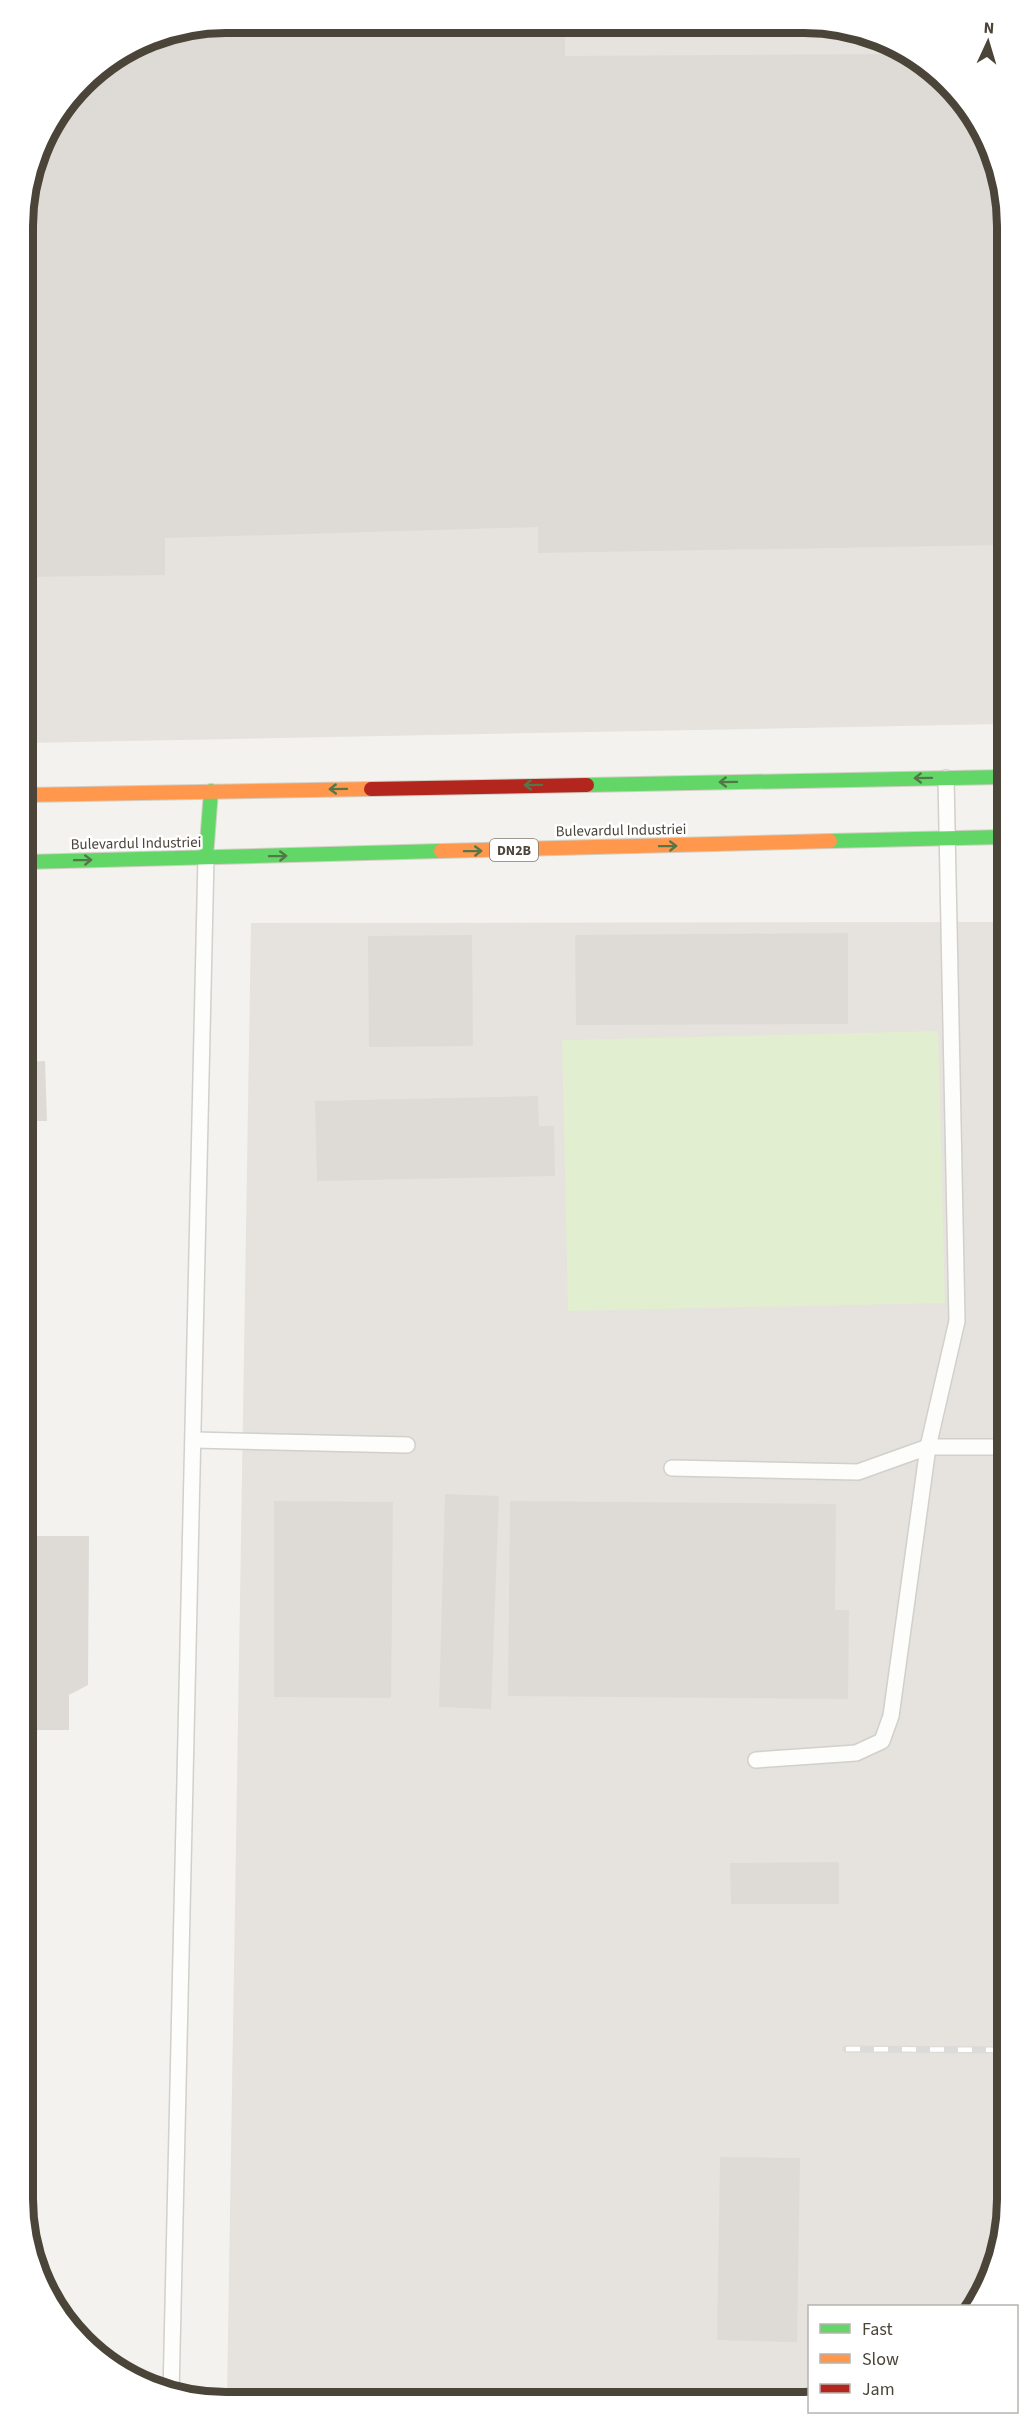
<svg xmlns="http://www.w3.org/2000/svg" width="1030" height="2425" viewBox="0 0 1030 2425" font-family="'Source Sans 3',sans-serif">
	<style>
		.industrial { fill: #e6e2de }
		.green { fill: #e1eecf }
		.building { fill: #dedbd6 }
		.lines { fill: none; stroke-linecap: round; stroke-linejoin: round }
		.lane-casing { stroke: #d2d0cb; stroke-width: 18 }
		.fast-casing { stroke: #d3cfc5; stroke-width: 16 }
		.slow-casing { stroke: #d3cfc5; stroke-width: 16 }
		.jam-casing { stroke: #d3cfc5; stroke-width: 16 }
		.lane { stroke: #fdfdfc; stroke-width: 15 }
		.fast { stroke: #63d668; stroke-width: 14 }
		.slow { stroke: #ff974d; stroke-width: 14 }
		.jam { stroke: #b3261e; stroke-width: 14 }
		.rail-casing { stroke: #dbdbda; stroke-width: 7 }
		.rail { stroke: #fff; stroke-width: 4.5; stroke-dasharray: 14; stroke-linecap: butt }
		.oneway { stroke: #537749 }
		.labels { text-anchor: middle; stroke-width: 5; stroke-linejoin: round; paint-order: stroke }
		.shield { fill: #fff; stroke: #817c74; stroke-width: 1.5 }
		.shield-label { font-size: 14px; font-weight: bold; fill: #4b4439 }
		.street-label { font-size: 15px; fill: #4b4439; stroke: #fff }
		.rim { fill: none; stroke: #4b4439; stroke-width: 8 }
	</style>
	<rect width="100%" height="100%" fill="#f4f2ee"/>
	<!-- industrial -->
	<g class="industrial">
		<path d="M226,23l618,3 94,47 42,51 21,50 1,550 -977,19 -2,-531 21,-76 48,-63 56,-35z"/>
		<path d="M1003,922l4,1290 -15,65 -18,29h-164l-1,90 -582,2 24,-1475z"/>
	</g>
	<!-- green -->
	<path class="green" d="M938,1031l7,272 -377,8 -6,-271z"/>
	<!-- building -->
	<g class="building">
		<path d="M226,22l339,3v31l335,-2 38,19 42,51 21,50 1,371 -464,8v-26l-373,11v37l-141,2 -1,-365 21,-76 48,-63 56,-35z"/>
		<path d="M848,933v91l-272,1 -1,-90z"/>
		<path d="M472,935l1,111 -104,1 -1,-111z"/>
		<path d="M45,1061l2,60h-21v-59z"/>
		<path d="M538,1096l1,30h15l1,50 -238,5 -2,-80z"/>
		<path d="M445,1494l54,2 -8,213 -52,-2z"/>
		<path d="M274,1501l119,1 -2,196 -117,-1z"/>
		<path d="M510,1501l326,3 -1,106h14l-1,89 -340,-3z"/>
		<path d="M27,1536h62l-1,149 -19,10v35h-41z"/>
		<path d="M839,1862v42h-108l-1,-41z"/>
		<path d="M720,2157l80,1 -3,184 -80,-2z"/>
	</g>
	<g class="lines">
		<!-- lane casing -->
		<g class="lane-casing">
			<g id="lane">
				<path d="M194,1440l213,5"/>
				<path d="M672,1468l186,4 70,-25h77"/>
				<path d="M756,1760l100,-7 26,-12 9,-25 37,-269 29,-126 -11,-543"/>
				<path d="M171,2394l35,-1537"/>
			</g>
		</g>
		<!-- fast casing -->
		<g class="fast-casing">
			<g id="fast">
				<path d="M587,785l416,-8"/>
				<path d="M830,841l173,-4"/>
				<path d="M206,857l5,-66"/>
				<path d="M25,862l416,-11"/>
			</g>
		</g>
		<!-- slow casing -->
		<g class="slow-casing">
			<g id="slow">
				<path d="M25,795l346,-6"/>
				<path d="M441,851l389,-10"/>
			</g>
		</g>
		<!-- jam casing -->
		<g class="jam-casing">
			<path id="jam" d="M371,789l216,-4"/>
		</g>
		<!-- lane -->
		<use href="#lane" class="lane"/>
		<!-- fast -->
		<use href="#fast" class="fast"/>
		<!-- slow -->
		<use href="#slow" class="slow"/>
		<!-- jam -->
		<use href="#jam" class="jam"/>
		<!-- rail casing -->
		<g class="rail-casing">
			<path id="rail" d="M846,2049l161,1"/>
		</g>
		<!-- rail -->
		<use href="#rail" class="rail"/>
	</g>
	<!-- one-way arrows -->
	<defs><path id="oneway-shaft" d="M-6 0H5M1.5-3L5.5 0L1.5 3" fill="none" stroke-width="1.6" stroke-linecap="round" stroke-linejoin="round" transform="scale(1.5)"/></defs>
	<g class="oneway">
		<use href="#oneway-shaft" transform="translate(923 778) rotate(179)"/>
		<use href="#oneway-shaft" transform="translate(728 782) rotate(179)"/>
		<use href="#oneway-shaft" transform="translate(533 785) rotate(179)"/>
		<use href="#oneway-shaft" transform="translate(338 789) rotate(179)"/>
		<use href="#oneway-shaft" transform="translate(668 846) rotate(-1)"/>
		<use href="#oneway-shaft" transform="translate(473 851) rotate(-1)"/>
		<use href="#oneway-shaft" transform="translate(278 856) rotate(-1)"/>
		<use href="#oneway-shaft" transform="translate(83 860) rotate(-1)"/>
	</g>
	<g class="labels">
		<!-- shield labels -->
		<rect class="shield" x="490" y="839" width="48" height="22" rx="4.5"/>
		<g class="shield-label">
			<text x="514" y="855">DN2B</text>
		</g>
		<!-- street labels -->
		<g class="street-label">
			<text transform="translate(621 830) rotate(-1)" y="5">Bulevardul Industriei</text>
			<text transform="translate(136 843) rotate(-1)" y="5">Bulevardul Industriei</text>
		</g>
	</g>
	<!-- crop -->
	<path d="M0 0H1030V2425H0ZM226 33H804A193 193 0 0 1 997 226V2199A193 193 0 0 1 804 2392H226A193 193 0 0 1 33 2199V226A193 193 0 0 1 226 33Z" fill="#fff" fill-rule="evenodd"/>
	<path class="rim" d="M226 33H804A193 193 0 0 1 997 226V2199A193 193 0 0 1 804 2392H226A193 193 0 0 1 33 2199V226A193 193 0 0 1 226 33Z"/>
	<!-- legend -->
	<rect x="808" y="2305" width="210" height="108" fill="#ffffff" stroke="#b7b4b0" stroke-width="1.5"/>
	<rect x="820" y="2324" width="30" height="9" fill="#63d668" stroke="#b7b4b0" stroke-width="1.5"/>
	<text x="862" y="2335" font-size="18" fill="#4b4439">Fast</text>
	<rect x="820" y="2354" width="30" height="9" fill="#ff974d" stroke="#b7b4b0" stroke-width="1.5"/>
	<text x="862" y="2365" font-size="18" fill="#4b4439">Slow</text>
	<rect x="820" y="2384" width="30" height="9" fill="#b3261e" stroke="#b7b4b0" stroke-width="1.5"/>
	<text x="862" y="2395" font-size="18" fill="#4b4439">Jam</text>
	<!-- north arrow -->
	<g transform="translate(988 42) rotate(4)" stroke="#ffffff" stroke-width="4.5" paint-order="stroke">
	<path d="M0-4.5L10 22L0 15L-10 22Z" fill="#4b4439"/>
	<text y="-9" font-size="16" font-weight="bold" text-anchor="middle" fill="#4b4439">N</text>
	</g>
</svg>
